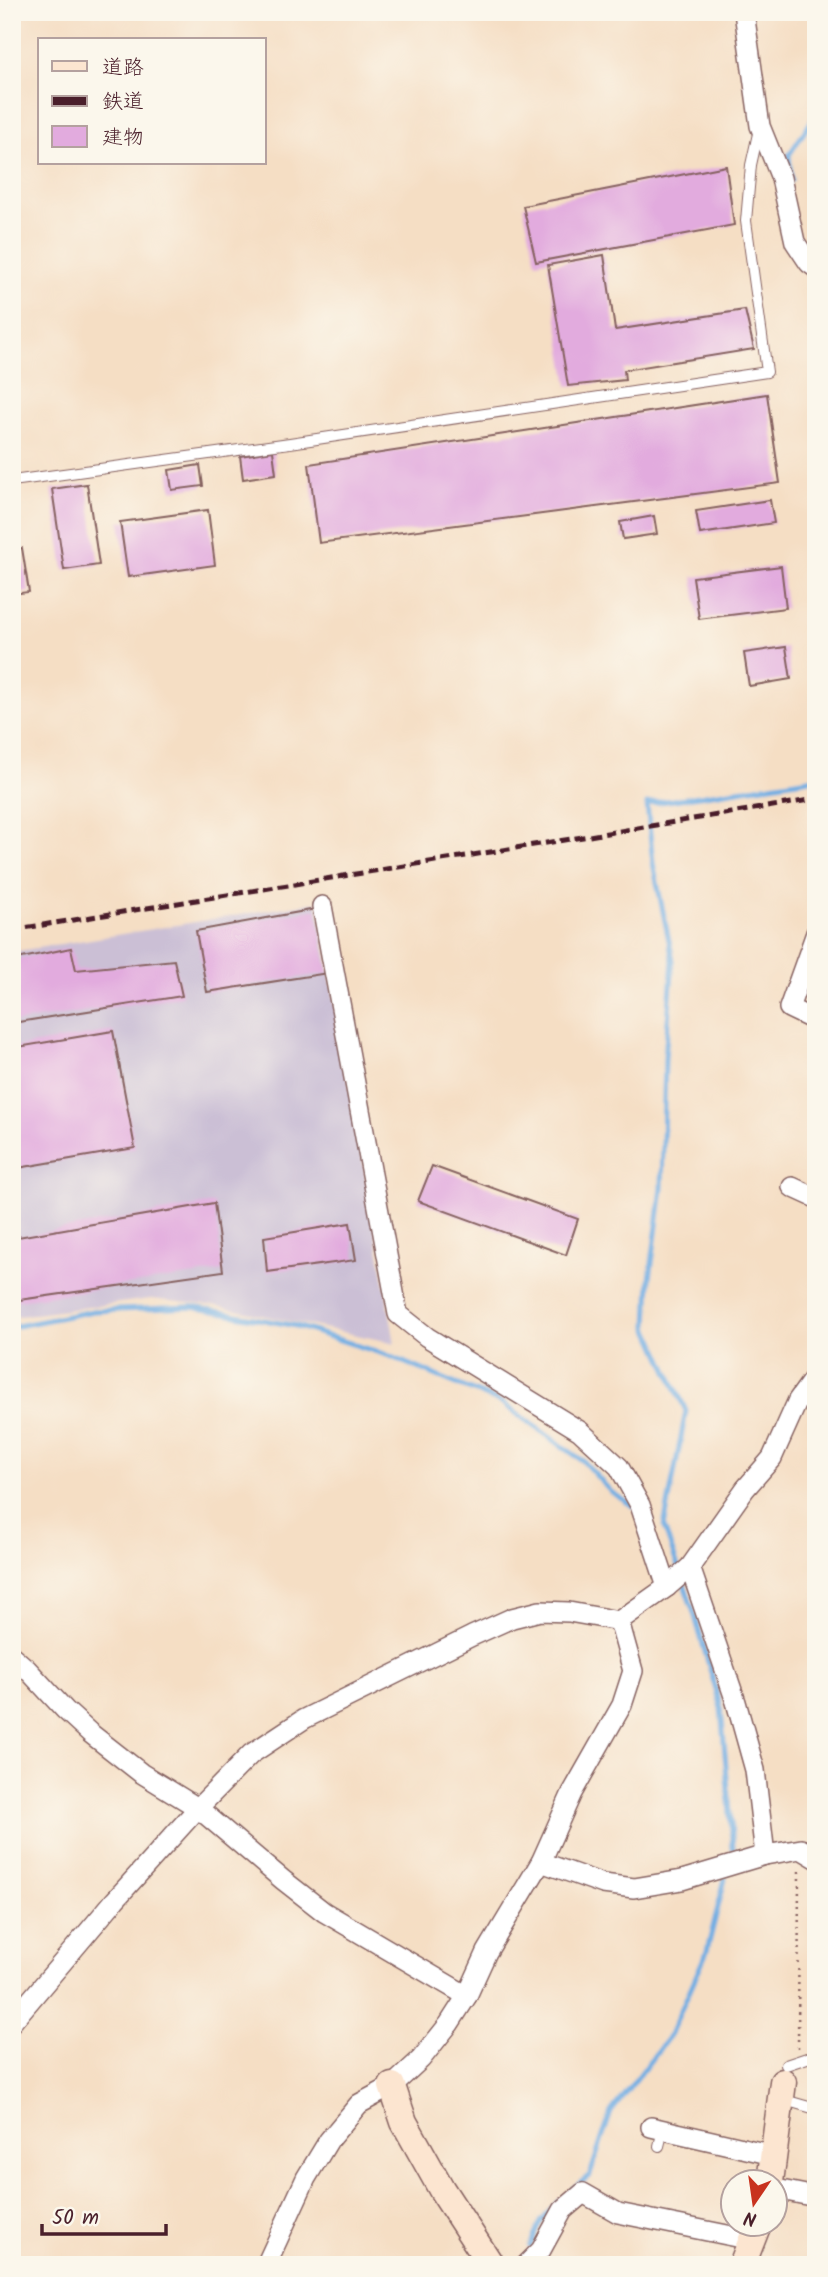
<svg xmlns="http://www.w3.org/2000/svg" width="828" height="2277" viewBox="0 0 828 2277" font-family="Kalam,'Klee One',sans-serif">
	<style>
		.industrial { fill: #cbbfd5 }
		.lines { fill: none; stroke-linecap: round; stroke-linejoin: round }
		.stream { stroke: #72aee3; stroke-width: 5 }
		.building { fill: #e2abde }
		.lane-casing { stroke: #866261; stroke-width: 12 }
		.street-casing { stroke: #866261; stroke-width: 22 }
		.secondary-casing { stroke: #866261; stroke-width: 29 }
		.path { stroke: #866261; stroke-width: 2.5; stroke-dasharray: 2 5; stroke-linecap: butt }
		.lane { stroke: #fff; stroke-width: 10 }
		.street { stroke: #fff; stroke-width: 19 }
		.secondary { stroke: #fce5d0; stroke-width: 26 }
		.rail { stroke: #4a1f2b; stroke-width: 5; stroke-dasharray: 10 5; stroke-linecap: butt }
	</style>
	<rect width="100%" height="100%" fill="#fbf7ec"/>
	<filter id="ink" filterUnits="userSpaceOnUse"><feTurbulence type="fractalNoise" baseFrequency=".0143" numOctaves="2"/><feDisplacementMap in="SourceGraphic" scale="14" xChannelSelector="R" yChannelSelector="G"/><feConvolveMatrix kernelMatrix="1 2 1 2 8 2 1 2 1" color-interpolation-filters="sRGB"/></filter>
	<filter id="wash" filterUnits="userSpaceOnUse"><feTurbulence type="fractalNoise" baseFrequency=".00686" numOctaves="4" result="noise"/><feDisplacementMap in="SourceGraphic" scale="28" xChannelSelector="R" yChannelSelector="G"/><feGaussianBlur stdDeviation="1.57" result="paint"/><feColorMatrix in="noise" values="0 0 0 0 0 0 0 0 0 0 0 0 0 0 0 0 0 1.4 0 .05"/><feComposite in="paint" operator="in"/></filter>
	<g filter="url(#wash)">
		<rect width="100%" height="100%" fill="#f5dec4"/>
		<!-- industrial -->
		<path class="industrial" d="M317,902l78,441 -178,-37 -66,-7 -139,18v-365z"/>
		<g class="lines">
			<!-- stream -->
			<g class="stream">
				<path d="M791,180l-2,-25 27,-41"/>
				<path d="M12,1327l81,-16 100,-4 103,19 91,29 115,48 81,58 28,31 22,14"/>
				<path d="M733,1848l-12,-140 -27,-95 -30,-86 22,-116 -38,-84 2,-49 12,-90 3,-130 8,-98 -20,-97 -6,-59 169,-26"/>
				<path d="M573,2189l17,-14 21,-63 59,-77 37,-84 18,-72"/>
				<path d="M530,2246l11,-24 17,-20"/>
			</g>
		</g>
		<g id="blocks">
			<!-- building -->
			<g class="building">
				<path d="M726,166l8,59 -198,37 -13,-56z"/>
				<path d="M604,255l11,75 130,-20 9,39 -130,21 1,10 -57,6 -20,-121z"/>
				<path d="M767,394l13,89 -461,60 -10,-79z"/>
				<path d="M273,451l3,23 -33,5 -3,-23z"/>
				<path d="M200,465l3,21 -31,4 -3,-20z"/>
				<path d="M87,484l12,81 -35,5 -12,-81z"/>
				<path d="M770,500l4,23 -74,11 -4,-23z"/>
				<path d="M208,510l7,55 -87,12 -8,-55z"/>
				<path d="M654,516l3,18 -34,5 -3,-17z"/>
				<path d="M22,548l7,44 -17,2v-45z"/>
				<path d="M781,566l5,42 -87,11 -6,-42z"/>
				<path d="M786,647l5,32 -42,7 -5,-33z"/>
				<path d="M316,909l12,64 -121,19 -11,-61z"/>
				<path d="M71,948l5,22 98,-10 8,36 -170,27v-63z"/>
				<path d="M113,1031l22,117 -123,21v-121z"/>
				<path d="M432,1166l146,53 -12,36 -148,-54z"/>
				<path d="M214,1203l9,68 -211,30v-63z"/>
				<path d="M350,1223l6,37 -89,12 -3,-35z"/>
			</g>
		</g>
	</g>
	<g filter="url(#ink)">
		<use href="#blocks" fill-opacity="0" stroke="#866261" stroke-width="2"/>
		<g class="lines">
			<!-- lane casing -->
			<g class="lane-casing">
				<g id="lane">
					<path d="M12,481l278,-38 477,-71 -21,-151 5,-56 8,-36"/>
					<path d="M786,2065l30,-10"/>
					<path d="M781,2099l35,10"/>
					<path d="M659,2146l4,-16"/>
				</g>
			</g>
			<!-- street casing -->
			<g class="street-casing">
				<g id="street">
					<path d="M744,12l16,114 21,52 14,64 14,21 7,5"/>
					<path d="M322,906l76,408 29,23 153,94 39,36 21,38 27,82"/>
					<path d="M816,933l-27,75 27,13"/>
					<path d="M792,1187l24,11"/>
					<path d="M690,1567l46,135 19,68 10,85"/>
					<path d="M12,1656l15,13 38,41 25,23 51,40 57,35 85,72 41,32 143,84"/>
					<path d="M541,1862l62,22 31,4 48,-8 83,-25 36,-6 15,9"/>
					<path d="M12,2022l103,-122 83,-92 53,-54 53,-35 168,-83 40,-18 28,-7 29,1 50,9 48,-34 23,-20 55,-78 27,-31 26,-58 18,-25"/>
					<path d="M651,2127l122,28"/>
					<path d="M776,2189l40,8"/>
					<path d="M266,2265l40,-87 23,-38 30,-36 33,-18 29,-27 28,-35 18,-28 20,-44 54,-90 31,-69 50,-88 11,-34 -14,-50"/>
					<path d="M526,2265l15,-15 22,-40 20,-17 35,20 134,27"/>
				</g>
			</g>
			<!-- secondary casing -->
			<g class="secondary-casing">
				<g id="secondary">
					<path d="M392,2086l12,36 38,68 49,75"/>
					<path d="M770,2182l13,-100"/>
					<path d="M742,2265l16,-41"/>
				</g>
			</g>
			<!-- path -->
			<path class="path" d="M798,2048l1,-179"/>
			<!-- lane -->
			<use href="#lane" class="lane"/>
			<!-- street -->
			<use href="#street" class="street"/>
			<!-- secondary -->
			<use href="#secondary" class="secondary"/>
			<!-- rail -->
			<path class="rail" d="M12,930l804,-131"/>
		</g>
	</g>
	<!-- margin -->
	<rect width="828" height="2277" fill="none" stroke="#fbf7ec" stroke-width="42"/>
	<!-- legend -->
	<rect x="38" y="38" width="228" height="126" fill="#fbf7ec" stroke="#b4a19f" stroke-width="2"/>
	<rect x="52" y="61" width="35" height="10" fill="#fce5d0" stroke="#b4a19f" stroke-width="2"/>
	<text x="102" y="74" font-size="21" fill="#4a1f2b">道路</text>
	<rect x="52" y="96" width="35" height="10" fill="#4a1f2b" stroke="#b4a19f" stroke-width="2"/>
	<text x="102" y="108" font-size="21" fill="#4a1f2b">鉄道</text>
	<rect x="52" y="126" width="35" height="21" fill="#e2abde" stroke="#b4a19f" stroke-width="2"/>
	<text x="102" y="144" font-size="21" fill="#4a1f2b">建物</text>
	<!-- north arrow -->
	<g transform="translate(754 2203) rotate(193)"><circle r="33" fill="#fbf7ec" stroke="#b4a19f" stroke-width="2"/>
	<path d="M0-5L12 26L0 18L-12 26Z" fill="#c8321e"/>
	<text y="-10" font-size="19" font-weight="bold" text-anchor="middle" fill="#4a1f2b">N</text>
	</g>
	<!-- scale -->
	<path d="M42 2224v10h124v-10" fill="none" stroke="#4a1f2b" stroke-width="3.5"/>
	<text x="52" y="2224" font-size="21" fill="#4a1f2b" stroke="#fbf7ec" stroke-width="5" paint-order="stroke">50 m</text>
</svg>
